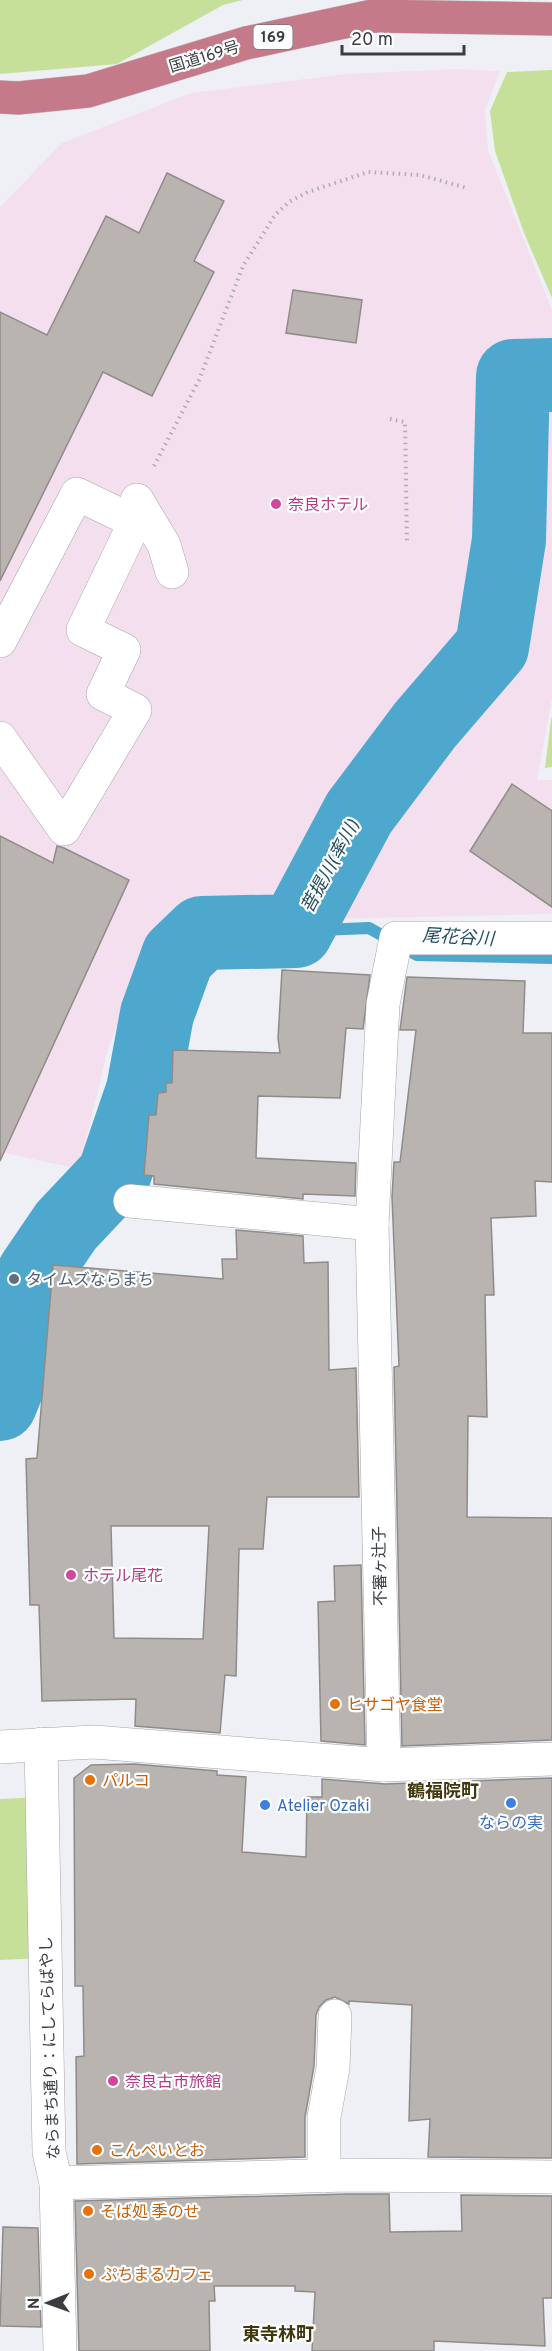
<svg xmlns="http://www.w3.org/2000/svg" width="552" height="2351" viewBox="0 0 552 2351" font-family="Overpass,'Noto Sans JP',sans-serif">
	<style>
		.commercial { fill: #f4dfef }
		.green { fill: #c6e099 }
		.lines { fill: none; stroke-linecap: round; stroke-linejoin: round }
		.stream { stroke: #4ea8cd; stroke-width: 12 }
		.river { stroke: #4ea8cd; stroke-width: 74 }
		.building { fill: #b9b4b0; stroke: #908b88; stroke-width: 1.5; fill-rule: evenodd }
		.minor-casing { stroke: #a3a5aa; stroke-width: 34 }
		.highway-casing { stroke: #cccccd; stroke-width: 34 }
		.path { stroke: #abadb2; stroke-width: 4; stroke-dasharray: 1.5 4.5; stroke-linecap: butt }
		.minor { stroke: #fff; stroke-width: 33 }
		.highway { stroke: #c47a89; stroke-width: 33 }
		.hotel-dot { fill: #d1479c; stroke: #fdfeff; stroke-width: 2 }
		.service-dot { fill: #5c6f8a; stroke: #fdfeff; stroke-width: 2 }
		.food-dot { fill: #e8710a; stroke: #fdfeff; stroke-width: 2 }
		.shop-dot { fill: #3f7fe0; stroke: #fdfeff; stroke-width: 2 }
		.labels { text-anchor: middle; stroke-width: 4.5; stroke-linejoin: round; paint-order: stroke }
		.shield { fill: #fdfeff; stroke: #757679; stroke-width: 1.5 }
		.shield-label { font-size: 15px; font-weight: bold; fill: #3b3c3f }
		.street-label { font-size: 16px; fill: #3b3c3f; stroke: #fdfeff }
		.hotel-label { font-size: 16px; fill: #b23c85; stroke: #fdfeff; text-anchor: start }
		.service-label { font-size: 16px; fill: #4e5e75; stroke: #fdfeff; text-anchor: start }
		.food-label { font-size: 16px; fill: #c56008; stroke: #fdfeff; text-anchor: start }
		.shop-label { font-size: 16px; fill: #366cbe; stroke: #fdfeff; text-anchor: start }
		.water-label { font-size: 18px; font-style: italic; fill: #254c5d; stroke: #fdfeff }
		.neighbourhood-label { font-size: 18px; font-weight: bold; fill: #41370d; stroke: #fdfeff }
	</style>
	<rect width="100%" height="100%" fill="#eef0f6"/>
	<!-- commercial -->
	<path class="commercial" d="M457,69l43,2 -15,39 3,40 64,160v388l-15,82h15v134l-369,8 -43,43 -33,87 -28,117 -79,-17v-945l62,-64 129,-50 156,-19z"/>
	<!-- green -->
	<g class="green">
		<path d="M0,0h243l-20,5 -106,59 -117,10z"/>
		<path d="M552,70v228l-28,-65 -29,-82 -5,-40 17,-39z"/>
		<path d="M552,717v50l-7,1 6,-48z"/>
		<path d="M42,1797l3,161 -45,2v-161z"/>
	</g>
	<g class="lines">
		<!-- stream -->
		<path class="stream" d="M296,931l73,-3 48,27 135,3"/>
		<!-- river -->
		<path class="river" d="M0,1404l24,-59 10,-72 32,-47 48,-51 29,-85 14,-76 21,-58 24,-23 94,-2 63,-118 66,-88 67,-78 17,-107 4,-164 39,-1"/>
	</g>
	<!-- building -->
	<g class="building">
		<path d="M167,173l57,28 -30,60 20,11 -62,124 -49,-24 -103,209v-269l47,23 59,-119 33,17z"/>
		<path d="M293,290l69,10 -6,43 -70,-10z"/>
		<path d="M512,784l40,27v96l-82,-56z"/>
		<path d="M0,836l53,27 4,-17 7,2 65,32 -129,281z"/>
		<path d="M282,970l88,5 -7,54 -17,-1 -6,70 -82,-2 -2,62 100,5 -1,33 -52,-2v5l-149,-15v-8l-10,-1 5,-60h7l2,-22 8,-1v-9h6l1,-33 107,3 -2,-15z"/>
		<path d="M407,977l118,4 -2,52h29v149l-17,-1 1,35 -45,2 3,77h-9l2,122 -19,-1 -1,101 85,1v222l-150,6 -8,-379 5,-1 -7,-169 2,-35h6l16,-132h-16z"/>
		<path d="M236,1230l67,6 1,27 24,-1 1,108 27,-2 3,129h-92l-4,52h-24l-3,127 -11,-1 -5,58 -85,-7 1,-27 -94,2 -3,-96h-9l-4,-146 11,-1 16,-193 170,14 -1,-20h15zM111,1526h98l-6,113 -89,-1z"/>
		<path d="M361,1565l4,180 -44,-4 -3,-139 17,-1 -1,-35z"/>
		<path d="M134,1764l83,7v4l29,2 -4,75 64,5 1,-60h15v-18l63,5 167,-6v380l-124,-1 2,-38 -21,2 3,-116 -63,-4v3l-14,-7 -9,3 -7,7 -3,8 -2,51 -9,51v40l-228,7 -1,-107 8,-1 -1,-70h-8l-1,-208 17,-13z"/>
		<path d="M348,2194h41l1,38 72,-1 -1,-36 91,1v102h-9l2,48 -111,-5v10h-122l3,-59 -20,-1v-5h-81l1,15h-6l1,50h-131l-4,-150z"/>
		<path d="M3,2227l35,1 3,99 -41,-1z"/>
	</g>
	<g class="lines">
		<!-- minor casing -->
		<g class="minor-casing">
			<g id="minor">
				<path d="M137,500l27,45 8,27"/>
				<path d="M0,641l77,-147 58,28 -52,108 41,20 -21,44 32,16 -71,119 -64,-91"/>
				<path d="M130,1201l242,23"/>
				<path d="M41,1744l8,408 7,31 4,168"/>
				<path d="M0,1747l94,-5 290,23 168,-6"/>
				<path d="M384,1765l-12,-541 11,-220 13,-66h156"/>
				<path d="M324,2176v-59l9,-49 2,-52"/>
				<path d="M56,2183l292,-8 204,2"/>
			</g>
		</g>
		<!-- highway casing -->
		<g class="highway-casing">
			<path id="highway" d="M0,97l18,1 70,-7 158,-48 126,-27 180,3"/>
		</g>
		<!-- path -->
		<g class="path">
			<path d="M390,419l15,3 2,122"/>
			<path d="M154,466l45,-86 44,-114 32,-51 14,-13 19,-10 60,-20 52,3 47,13"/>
		</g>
		<!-- minor -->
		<use href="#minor" class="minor"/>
		<!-- highway -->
		<use href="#highway" class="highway"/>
	</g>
	<!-- markers -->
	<g class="hotel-dot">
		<circle cx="276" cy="504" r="6"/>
		<circle cx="71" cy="1575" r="6"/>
		<circle cx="113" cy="2081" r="6"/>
	</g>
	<circle class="service-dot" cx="14" cy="1279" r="6"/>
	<g class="food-dot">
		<circle cx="335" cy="1704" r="6"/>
		<circle cx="90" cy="1780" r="6"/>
		<circle cx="97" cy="2150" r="6"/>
		<circle cx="88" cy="2211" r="6"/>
		<circle cx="89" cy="2274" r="6"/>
	</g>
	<g class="shop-dot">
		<circle cx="511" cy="1803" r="6"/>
		<circle cx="265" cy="1805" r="6"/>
	</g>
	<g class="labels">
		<!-- shield labels -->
		<rect class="shield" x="253.5" y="25" width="39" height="24" rx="4.5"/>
		<g class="shield-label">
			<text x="273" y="42">169</text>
		</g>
		<!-- street labels -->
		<g class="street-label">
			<text transform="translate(204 56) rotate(-17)" y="6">国道169号</text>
			<text transform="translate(379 1566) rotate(-91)" y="6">不審ヶ辻子</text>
			<text transform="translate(49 2048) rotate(-92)" y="6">ならまち通り：にしてらばやし</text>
		</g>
		<!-- hotel labels -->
		<g class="hotel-label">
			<text x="288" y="510">奈良ホテル</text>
			<text x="83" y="1581">ホテル尾花</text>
			<text x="125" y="2087">奈良古市旅館</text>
		</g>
		<!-- service labels -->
		<g class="service-label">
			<text x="26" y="1285">タイムズならまち</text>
		</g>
		<!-- food labels -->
		<g class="food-label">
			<text x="347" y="1710">ヒサゴヤ食堂</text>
			<text x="102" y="1786">パルコ</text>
			<text x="109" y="2156">こんぺいとお</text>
			<text x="100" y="2217">そば処 季のせ</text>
			<text x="101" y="2280">ぷちまるカフェ</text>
		</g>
		<!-- shop labels -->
		<g class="shop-label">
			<text x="277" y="1811">Atelier Ozaki</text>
			<text x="511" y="1828" text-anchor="middle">ならの実</text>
		</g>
		<!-- water labels -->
		<g class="water-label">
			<text transform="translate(330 866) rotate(-62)" y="6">菩提川(率川)</text>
			<text transform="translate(458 937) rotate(3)" y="6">尾花谷川</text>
		</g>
		<!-- neighbourhood labels -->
		<g class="neighbourhood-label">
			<text x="443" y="1797">鶴福院町</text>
			<text x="278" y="2340">東寺林町</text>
		</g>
	</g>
	<!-- north arrow -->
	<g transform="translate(48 2303) rotate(269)" stroke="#fdfeff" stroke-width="4.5" paint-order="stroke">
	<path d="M0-4.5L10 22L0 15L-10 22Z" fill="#3b3c3f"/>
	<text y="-9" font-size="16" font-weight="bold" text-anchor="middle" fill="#3b3c3f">N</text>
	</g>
	<!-- scale -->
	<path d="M342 45v9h122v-9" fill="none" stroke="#3b3c3f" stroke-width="3"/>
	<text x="351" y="45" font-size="18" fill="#3b3c3f" stroke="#fdfeff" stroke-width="4.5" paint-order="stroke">20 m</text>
</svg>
